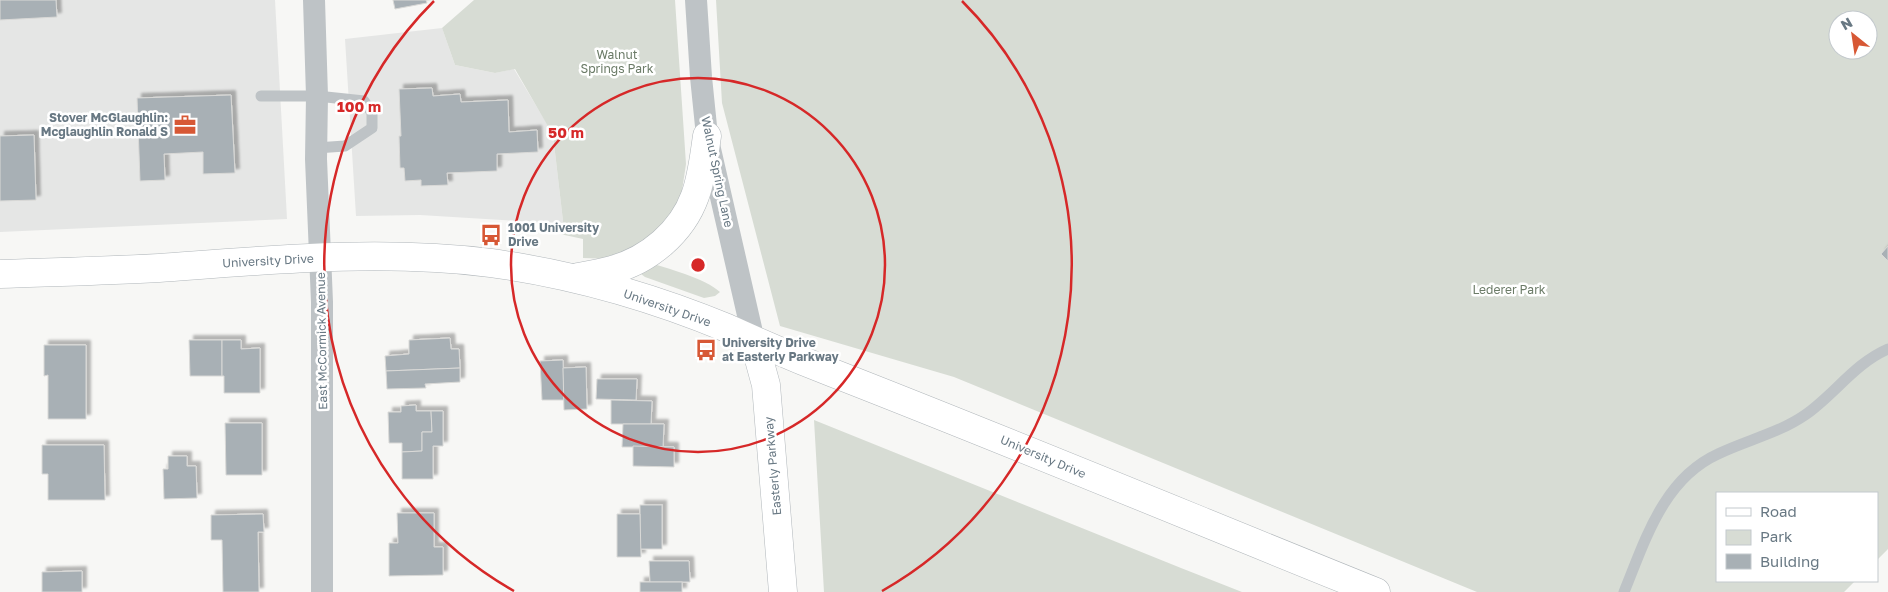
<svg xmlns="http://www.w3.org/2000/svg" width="1888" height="592" viewBox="0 0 1888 592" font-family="'Golos Text',sans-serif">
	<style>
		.built { fill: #e5e6e5 }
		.green { fill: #d7dcd4; fill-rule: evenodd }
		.building { fill: #a8b0b5; stroke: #d9d9d7; filter: url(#shadow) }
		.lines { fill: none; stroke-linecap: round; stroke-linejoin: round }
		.secondary-casing { stroke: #b1b7bb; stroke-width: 29 }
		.lane { stroke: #bec3c6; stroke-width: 11 }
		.street { stroke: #bec3c6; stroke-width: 22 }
		.secondary { stroke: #fff; stroke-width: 28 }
		.ring { fill: none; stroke: #d62828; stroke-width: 2.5 }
		.labels { text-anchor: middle; stroke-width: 5; stroke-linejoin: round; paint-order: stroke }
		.park-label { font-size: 12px; fill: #6b7b67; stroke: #fff }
		.poi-label { font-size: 12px; font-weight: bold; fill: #687883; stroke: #fff; text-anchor: start }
		.street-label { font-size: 12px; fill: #687883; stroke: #fff }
		.centre { fill: #d62828; stroke: #fff; stroke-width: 2.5 }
		.ring-label { font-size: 15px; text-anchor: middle; font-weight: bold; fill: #d62828; stroke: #fff; stroke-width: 5; stroke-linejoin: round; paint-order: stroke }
	</style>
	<defs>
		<filter id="shadow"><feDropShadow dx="4.5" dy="-4.5" stdDeviation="1" flood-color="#0004"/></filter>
	</defs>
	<rect width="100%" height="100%" fill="#f7f7f5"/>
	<!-- built -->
	<g class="built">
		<path d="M0,0h275l12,219 -287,13z"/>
		<path d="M442,28l13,37 40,8 19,-4 32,53 7,13 10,86 -3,13 -26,-12 -114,-7 -64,1 -11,-177z"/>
	</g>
	<!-- green -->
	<g class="green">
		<path d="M474,0h201l11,164 -6,40 -23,32 -45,23 -29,-1v-19l-23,-5 3,-13 -10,-86 -38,-66 -20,4 -40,-8 -13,-37z"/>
		<path d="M716,0h1172v549l-11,11v-67h-160v88h138l-11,11h-367l-523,-215 -174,-51 -58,-223zM1838,20h30v30h-30z"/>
		<path d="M647,262c19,6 58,16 73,30l-5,4 -11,2 -59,-21 -8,-6z"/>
		<path d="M814,420l367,148 61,24h-418z"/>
	</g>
	<!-- building -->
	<g class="building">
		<path d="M0,0h56l1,17 -57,3z"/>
		<path d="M393,0h33l1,3 -32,6z"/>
		<path d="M432,88l1,8 27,-2 1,8 47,-2 1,32 28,-2 1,22 -41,2v17l-50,2 1,12 -27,1v-6l-16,1 -1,-13h-4l-1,-32h2l-2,-47z"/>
		<path d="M231,95l4,78 -32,1v-22l-39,2 1,26 -25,1 -3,-83z"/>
		<path d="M34,135l2,65 -36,1v-65z"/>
		<path d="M1888,246v15l-7,-7z"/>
		<path d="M450,338l1,11h8l1,19 -74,3 -1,-15 24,-2v-14z"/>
		<path d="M189,340h33v36h-32z"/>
		<path d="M222,340h19v9l19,-1v45h-36v-17h-2z"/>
		<path d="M44,345h42v74h-38v-44l-4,1z"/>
		<path d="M563,360l1,40h-22l-2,-39z"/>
		<path d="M586,367l1,42 -23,1 -1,-42z"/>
		<path d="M460,368v14l-35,2 1,4 -39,1 -1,-18z"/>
		<path d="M597,379h40l-1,21 -40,-1z"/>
		<path d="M611,400l41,1 -1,23h-40z"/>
		<path d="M416,405v6h15l1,21h-10v19l-20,1v-9h-13l-1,-31h13v-6z"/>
		<path d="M431,411h12v35h-10v33h-31v-27l20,-1v-19h10z"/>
		<path d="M225,423h37v52h-36z"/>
		<path d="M623,424h41l-1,23h-41z"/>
		<path d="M42,445h62l1,55h-57v-26h-6z"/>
		<path d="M633,446l41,1v20l-41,-1z"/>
		<path d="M168,456h19v10h9l1,32 -33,1 -1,-30h5z"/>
		<rect x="640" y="505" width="22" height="44"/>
		<path d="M397,513h37v34h9v28l-54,1v-33h9z"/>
		<path d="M263,514l1,18h-6l1,60h-36l-1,-52h-11v-25z"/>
		<path d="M617,514h23l1,43h-24z"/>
		<path d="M649,561h40l1,21h-40z"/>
		<path d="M82,571v21h-40v-20z"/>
		<rect x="640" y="582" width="42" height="10"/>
	</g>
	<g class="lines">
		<!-- secondary casing -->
		<g class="secondary-casing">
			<g id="secondary">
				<path d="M0,274c53,-2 106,-3 159,-6 110,-8 222,-19 332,-5 80,11 161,34 236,65 35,16 70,31 106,45 182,71 362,146 543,219"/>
				<path d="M578,277c11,-2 23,-4 34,-7 37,-10 70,-38 83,-74 7,-19 9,-40 12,-60"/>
				<path d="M754,341l12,44 17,207"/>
			</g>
		</g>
		<!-- lane -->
		<g class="lane">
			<path d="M261,96h56l47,5 8,12v15l-27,18 -29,2"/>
			<path d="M1624,592c21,-51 39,-113 94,-138 29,-14 61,-21 87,-39 29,-20 50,-52 83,-66"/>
		</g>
		<!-- street -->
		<g class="street">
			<path d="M314,0l3,96 -1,63 6,143v290"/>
			<path d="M696,0l5,77 6,59 47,205"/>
		</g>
		<!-- secondary -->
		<use href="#secondary" class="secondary"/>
	</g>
	<!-- distance rings -->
	<g class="ring">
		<circle cx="698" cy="265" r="187"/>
		<path d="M514 591A374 374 0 0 1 434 1M962 1A374 374 0 0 1 882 591"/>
	</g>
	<!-- icons -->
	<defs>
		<g id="office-bare" transform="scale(1.725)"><path d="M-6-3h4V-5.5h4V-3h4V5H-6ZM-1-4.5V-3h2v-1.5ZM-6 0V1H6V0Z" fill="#d75835" stroke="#fff" stroke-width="2.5" paint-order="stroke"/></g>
		<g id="bus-bare" transform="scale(1.725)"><path d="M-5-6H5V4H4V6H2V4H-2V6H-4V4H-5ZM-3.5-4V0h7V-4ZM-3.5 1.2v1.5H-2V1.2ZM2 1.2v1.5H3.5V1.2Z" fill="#d75835" stroke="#fff" stroke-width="2.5" paint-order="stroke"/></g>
	</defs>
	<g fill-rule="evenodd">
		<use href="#office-bare" x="185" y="125"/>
		<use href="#bus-bare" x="491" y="235"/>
		<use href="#bus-bare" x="706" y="350"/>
	</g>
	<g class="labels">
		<!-- park labels -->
		<g class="park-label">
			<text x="617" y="59">Walnut<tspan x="617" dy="14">Springs Park</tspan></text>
			<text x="1509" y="294">Lederer Park</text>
		</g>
		<!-- poi labels -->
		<g class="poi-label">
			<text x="168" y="122" text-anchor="end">Stover McGlaughlin:<tspan x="168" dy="14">Mcglaughlin Ronald S</tspan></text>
			<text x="508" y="232">1001 University<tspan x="508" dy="14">Drive</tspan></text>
			<text x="722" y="347">University Drive<tspan x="722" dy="14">at Easterly Parkway</tspan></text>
		</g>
		<!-- street labels -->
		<g class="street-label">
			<text transform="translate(717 172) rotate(78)" y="4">Walnut Spring Lane</text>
			<text transform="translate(268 261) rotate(-3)" y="4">University Drive</text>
			<text transform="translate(667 308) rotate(19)" y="4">University Drive</text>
			<text transform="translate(322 341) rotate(-91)" y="4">East McCormick Avenue</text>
			<text transform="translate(1043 457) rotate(23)" y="4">University Drive</text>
			<text transform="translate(773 466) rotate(-95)" y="4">Easterly Parkway</text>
		</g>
	</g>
	<circle cx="698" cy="265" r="8" class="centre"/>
	<g class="ring-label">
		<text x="359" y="112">100 m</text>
		<text x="566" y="138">50 m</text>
	</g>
	<!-- legend -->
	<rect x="1716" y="492" width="162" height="90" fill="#ffffff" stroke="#c3c9cd"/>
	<rect x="1726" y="508" width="25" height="8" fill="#ffffff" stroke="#c3c9cd"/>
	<text x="1760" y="517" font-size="15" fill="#687883">Road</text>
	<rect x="1726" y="530" width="25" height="15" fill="#d7dcd4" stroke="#c3c9cd"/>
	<text x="1760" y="542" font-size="15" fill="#687883">Park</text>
	<rect x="1726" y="554" width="25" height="15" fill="#a8b0b5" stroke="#c3c9cd"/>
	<text x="1760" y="567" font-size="15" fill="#687883">Building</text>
	<!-- north arrow -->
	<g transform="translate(1853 35) rotate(330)"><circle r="24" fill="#ffffff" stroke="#c3c9cd"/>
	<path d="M0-4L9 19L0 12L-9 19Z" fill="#d75835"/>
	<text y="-8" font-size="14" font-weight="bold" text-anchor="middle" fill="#687883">N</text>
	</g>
</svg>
